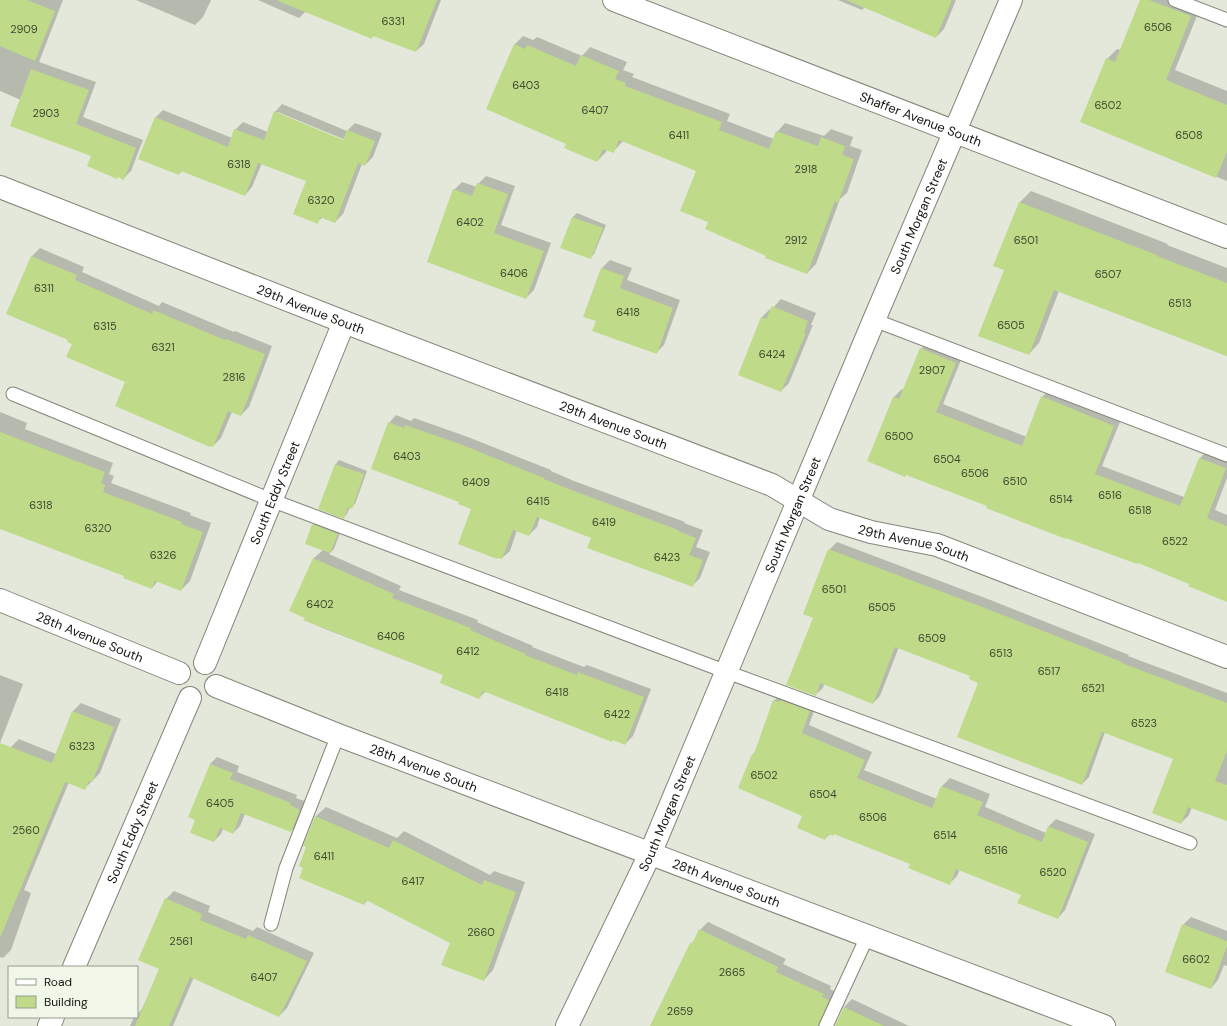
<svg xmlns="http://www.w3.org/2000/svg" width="1227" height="1026" viewBox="0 0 1227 1026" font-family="'DM Sans',sans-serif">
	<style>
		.shadow { fill: #0003; fill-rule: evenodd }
		.building { fill: #bfdb89 }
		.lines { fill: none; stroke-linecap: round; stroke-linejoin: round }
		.service-casing { stroke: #818679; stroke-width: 15 }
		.minor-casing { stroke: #818679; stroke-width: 24 }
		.service { stroke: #fff; stroke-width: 13 }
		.minor { stroke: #fff; stroke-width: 22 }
		.labels { text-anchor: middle; stroke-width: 4; stroke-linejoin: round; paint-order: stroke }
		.number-label { font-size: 11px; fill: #3f472f }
		.street-label { font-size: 13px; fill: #141611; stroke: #f0f6e8 }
	</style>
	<rect width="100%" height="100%" fill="#e3e8da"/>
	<!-- shadow -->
	<g class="shadow">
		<path d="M4,0h59l-24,62 57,20 -13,35 60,23 -12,31 -8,8 -102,-79 -21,-9v-81z"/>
		<path d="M136,0h75l-8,17 -8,8z"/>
		<path d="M258,0h183l-17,44 -8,7 -42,-16 -3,3 -65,-27 -7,7z"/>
		<path d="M838,0h118l-12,29 -8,8 -71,-30 -3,3z"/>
		<path d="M1141,0h43l17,6 -26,64 52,21v90l-145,-59 25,-63 10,-10 4,1z"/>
		<path d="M523,36l10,4 4,-3 45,19 8,-9 37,15 -4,8 11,4 -2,3 98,37 -3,7 47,18 3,-7 8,-9 39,13 7,-7 22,8 -3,9 12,4 -15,43 -7,6 -24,65 -9,9 -40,-18 -58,-34 -11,-50 -75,-30 -10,11 -6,-3 -1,3 -9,9 -30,-18 -53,-98z"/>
		<path d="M282,104l65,27 8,-8 27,10 -9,24 -8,8 -3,-1 -19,50 -8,8 -12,-5 -6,5 -10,-42 -45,-17 -10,24 -7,8 -63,-24 -3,3 -24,-56 8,-8 69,28 3,-8 8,-8 25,10 7,-20zM278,112l70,29 -1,1 -69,-28z"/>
		<path d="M486,176l29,10 -14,39 50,18 -17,47 -8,8 -72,-108 8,-8 15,5 1,-3z"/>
		<path d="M1031,191l137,53 -1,1 60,23v88l-168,-65 -20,52 -10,11 -23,-85 -11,-4 25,-63z"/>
		<path d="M577,213l29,12 -12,29 -4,4 -28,-11 11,-30z"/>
		<path d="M40,248l44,19 -2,5 77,34 3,-4 72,30 1,-1 37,15 -23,61 -8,8 -9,-3 -11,26 -8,8 -144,-106 -37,-84z"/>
		<path d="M610,260l22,8 -5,12 53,20 -16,45 -8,8 -59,-32 5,-53z"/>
		<path d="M781,299l35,14 -5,12h2l-24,58 -8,8 -42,-17 23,-57 8,-8 1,1z"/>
		<path d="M929,341l34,14 -20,49 84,33 15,-40 8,-8 72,28 -20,49 82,31 16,-39 8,-8 19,8v20l-12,32 12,5v86l-37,-18 -52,-21 -270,-102 26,-63 8,-8 2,1 17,-41z"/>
		<path d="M0,412l27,11 -2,6 88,34 -4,11 5,2 -3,7 80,30 -1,2 21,8 -21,58 -9,9 -23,-9 -6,7 -152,-68z"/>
		<path d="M396,415l15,6 3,-3 54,19 83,33v1l23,10 111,41 -1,1 19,7 -7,17 14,5 -10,26 -7,7 -101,-48 -52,-20 -3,10 -8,8 -12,-5 -7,21 -8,7 -30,-50 -12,-7 -71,-78z"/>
		<path d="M339,460l28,11 -12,33 -4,3h-1l-3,7 -4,4 -24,-9 17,-45z"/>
		<path d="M317,521l24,9 -7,19 -5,5 72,32 -2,4 79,30 -1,2 56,24 -1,1 52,20 3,-2 64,24 -18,47 -8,8 -139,-53 -7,7 -35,-23 -119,-46 -21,-9 2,-3 -15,-7 23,-52 9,-8 -10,-25z"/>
		<path d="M837,542l156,59 136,54 -1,1 99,37v127l-35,-13 -3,8 -8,8 -7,-65 -69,-26 -16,45 -7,7 -111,-108 -72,-29 -19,49 -7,7 -49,-19 -1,4 -8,7 -1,-77 15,-68z"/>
		<path d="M0,675l23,9 -23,59z"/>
		<path d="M782,693l35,10 -8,22 63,27 -8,18 73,29 5,-13 8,-8 40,16 -5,13 61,26 3,-7 7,-7 39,15 -30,76 -7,8 -36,-23 -62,-26 -3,7 -8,8 -38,-20 -76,-31 -5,1 -5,5 -22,-23 -50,-62 3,-3 18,-50z"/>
		<path d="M81,703l40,16 -21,54 -15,15 -16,-6 -45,108 7,3 -20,57 -8,8 -3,-1v-183l11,-27 8,-8 37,15 17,-43z"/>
		<path d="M217,757l22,9 -2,6 60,23 -1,3 11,4 -9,22 -7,7 -46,-17 -5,12 -7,7 -10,-4 -2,5 -7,7 -17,-21 13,-56z"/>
		<path d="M326,807l71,31 7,-7 86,44 4,-4 31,11 -32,88 -9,10 -33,-37 -83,-43 -4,4 -60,-37 4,-21 8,-30z"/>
		<path d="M174,891l36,15 -2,6 45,19 4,-4 57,26 -27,55 -8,8 -85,-39 -21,49h-43l4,-9h3v-2l5,-6 18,-41 6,-69z"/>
		<path d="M1191,917l36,14v35l-3,-1 -6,15 -7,8 -28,-63z"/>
		<path d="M708,922l78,37 -3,5 48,22 -1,3 6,3 -6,33 4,1h-183l40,-82 4,-5 5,-9z"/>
		<path d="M852,999l57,27h-73l8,-19z"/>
	</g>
	<!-- building -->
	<g class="building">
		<path d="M0,0h27l28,11 -20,50 -35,-15z"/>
		<path d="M278,0h159l-21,52 -43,-16 -1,3 -94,-38z"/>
		<path d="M846,0h106l-16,38z"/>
		<path d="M1140,0h9l42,16 -25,64 61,25v47l-11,26 -136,-56 26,-64 9,4z"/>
		<path d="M514,44l11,5 2,-4 49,21 5,-11 38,16 -4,8 11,4 -1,3 97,36 -3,8 50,19 7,-18 42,15 3,-9 24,9 -3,9 12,4 -16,44 -3,-2 -28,73 -42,-16 1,-2 -61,-27 3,-7 -28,-11 16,-40 -77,-31 -5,13 -11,-4 -6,13 -33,-14 2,-4 -80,-35z"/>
		<path d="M31,69l58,21 -13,34 60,24 -12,32 -6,-3 -1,2 -30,-13 4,-10 -81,-30z"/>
		<path d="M274,111l69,29 4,-10 28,11 -10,25 -7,-3 -23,60 -15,-6 -2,7 -25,-10 13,-33 -48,-18 -13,33 -64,-25 -2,4 -41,-16 17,-42 73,30 6,-18 30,11z"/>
		<path d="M477,183l31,11 -14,39 50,18 -18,48 -99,-37 26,-73 19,7z"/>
		<path d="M1019,202l138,53v1l70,27v73l-173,-66 -25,65 -51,-19 26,-66 -11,-4z"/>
		<path d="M572,217l31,11 -12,31 -31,-11z"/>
		<path d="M31,256l46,19 -2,5 77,34 1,-4 72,30 1,-1 39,15 -24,62 -13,-5 -15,36 -3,-1v1l-95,-41 10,-24 -59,-25 6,-13 -5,-2 1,-2 -62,-26z"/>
		<path d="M601,268l23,8 -4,12 53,20 -16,46 -65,-23 4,-10 -13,-4z"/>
		<path d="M772,306l36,15 -4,12h2l-25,59 -43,-17 23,-58 5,2z"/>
		<path d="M920,348l36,15 -20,49 86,34 19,-50 73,30 -19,48 85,32 19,-48 27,10 -19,50 20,8v76l-39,-16 1,-2 -51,-21 -1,1 -71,-26v1l-80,-31 1,-2 -81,-31 -1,2 -38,-16 26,-64 6,2z"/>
		<path d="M388,422l16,6 1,-3 55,19 84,34v1l22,9 112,42v1l18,7 -7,17 14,5 -10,27 -106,-39 4,-10 -54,-21 -8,19 -16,-6 -11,29 -4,-1 -1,1 -39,-15 13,-35 -13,-5 1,-2 -88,-33z"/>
		<path d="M0,432l105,40 -4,11 4,2 -2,7 79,30 -1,2 22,8 -22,59 -26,-10 -3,8 -29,-11 1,-2 -124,-47z"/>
		<path d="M335,464l29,10 -12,35 -4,-2 -4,12 -26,-10z"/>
		<path d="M312,524l26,10 -8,19 -25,-9z"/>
		<path d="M828,549l157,59 137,54v1l105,40v48l-12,30 12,4v36l-39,-14 -7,17 -29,-11 21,-54 -71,-27 -20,53 -125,-48 21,-54 -9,-4 1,-3 -75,-29 -22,57 -53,-21 -4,13 -30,-11 27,-67 -10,-4z"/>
		<path d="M313,558l81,36 -2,4 79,30 -1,2 56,24 -1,1 52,20 1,-3 66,25 -19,48 -12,-5 -1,2 -129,-51 -4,8 -39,-16 3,-8 -140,-55 2,-2 -16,-7z"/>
		<path d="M773,700l6,2 1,-2 30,11 -8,22 63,27 -8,18 75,30 9,-22 42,16 -6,13 65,27 6,-16 40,16 -30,77 -41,-16 4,-8 -65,-26 -6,16 -42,-17 2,-4 -76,-30 -1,2 -5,-2 -3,6 -28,-12 5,-12 -64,-28 14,-34h2z"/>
		<path d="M72,711l42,16 -22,55 -3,-1 -4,9 -20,-8 -65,156v-195l52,20z"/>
		<path d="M210,764l23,9 -3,6 61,24 -1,2 10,5 -9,22 -50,-19 -8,21 -13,-6 -6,14 -24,-9 5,-13 -7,-3z"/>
		<path d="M315,816l74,32 4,-8 89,45 2,-5 32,12 -32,89 -43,-16 9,-22 -84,-43 -2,5 -65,-27 4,-10 -4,-2 7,-19 -3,-1z"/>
		<path d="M165,898l37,16 -2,6 46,19 2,-4 59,26 -28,56 -89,-40 -21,49h-34l24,-57 -21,-9z"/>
		<path d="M1182,924l45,17v5l-16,43 -46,-17z"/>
		<path d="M699,929l79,38 -2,5 48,22 -2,3 7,3 -11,26h-168l40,-83 2,1z"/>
		<path d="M844,1007l40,19h-49z"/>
	</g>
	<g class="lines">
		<!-- service casing -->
		<g class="service-casing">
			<g id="service">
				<path d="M1175,0l52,20"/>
				<path d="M874,320l353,135"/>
				<path d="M13,394l258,106 456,172 463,171"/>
				<path d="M271,924l15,-56 52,-133"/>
				<path d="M826,1026l41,-89"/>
			</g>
		</g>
		<!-- minor casing -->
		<g class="minor-casing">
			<g id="minor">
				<path id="s1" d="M614,0l613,237"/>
				<path id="s2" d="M0,187l344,135 428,163 57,34 42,13 66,13 290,112"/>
				<path id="s3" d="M0,600l179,73"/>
				<path id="s4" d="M205,663l139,-341"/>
				<path id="s5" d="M216,686l122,49 766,291"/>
				<path id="s6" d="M74,967l116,-269"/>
				<path d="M49,1026l4,-9"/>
				<path id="s7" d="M567,1026l83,-172 224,-534 137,-320"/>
			</g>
		</g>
		<!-- service -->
		<use href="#service" class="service"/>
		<!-- minor -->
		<use href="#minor" class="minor"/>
	</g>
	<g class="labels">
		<!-- number labels -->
		<g class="number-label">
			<text x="393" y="25">6331</text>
			<text x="1158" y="31">6506</text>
			<text x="24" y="33">2909</text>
			<text x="526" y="89">6403</text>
			<text x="1108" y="109">6502</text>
			<text x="595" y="114">6407</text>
			<text x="46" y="117">2903</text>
			<text x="679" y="139">6411</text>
			<text x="1189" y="139">6508</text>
			<text x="239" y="168">6318</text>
			<text x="806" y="173">2918</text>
			<text x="321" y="204">6320</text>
			<text x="470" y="226">6402</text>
			<text x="796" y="244">2912</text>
			<text x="1026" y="244">6501</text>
			<text x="514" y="277">6406</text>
			<text x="1108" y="278">6507</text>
			<text x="44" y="292">6311</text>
			<text x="1180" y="307">6513</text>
			<text x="628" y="316">6418</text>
			<text x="1011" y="329">6505</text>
			<text x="105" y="330">6315</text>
			<text x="163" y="351">6321</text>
			<text x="772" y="358">6424</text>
			<text x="932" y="374">2907</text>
			<text x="234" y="381">2816</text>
			<text x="899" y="440">6500</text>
			<text x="407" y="460">6403</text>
			<text x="947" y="463">6504</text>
			<text x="975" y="477">6506</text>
			<text x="1015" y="485">6510</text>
			<text x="476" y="486">6409</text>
			<text x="1110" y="499">6516</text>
			<text x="1061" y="503">6514</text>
			<text x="538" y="505">6415</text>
			<text x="41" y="509">6318</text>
			<text x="1140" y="514">6518</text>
			<text x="604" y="526">6419</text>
			<text x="98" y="532">6320</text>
			<text x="1175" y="545">6522</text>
			<text x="163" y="559">6326</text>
			<text x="667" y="561">6423</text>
			<text x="834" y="593">6501</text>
			<text x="320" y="608">6402</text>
			<text x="882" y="611">6505</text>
			<text x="391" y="640">6406</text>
			<text x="932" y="642">6509</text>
			<text x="468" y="655">6412</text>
			<text x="1001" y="657">6513</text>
			<text x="1049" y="675">6517</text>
			<text x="1093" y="692">6521</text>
			<text x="557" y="696">6418</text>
			<text x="617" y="718">6422</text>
			<text x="1144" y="727">6523</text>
			<text x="82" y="750">6323</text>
			<text x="764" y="779">6502</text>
			<text x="823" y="798">6504</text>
			<text x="220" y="807">6405</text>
			<text x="873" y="821">6506</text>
			<text x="26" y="834">2560</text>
			<text x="945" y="839">6514</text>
			<text x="996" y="854">6516</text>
			<text x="324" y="860">6411</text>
			<text x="1053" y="876">6520</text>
			<text x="413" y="885">6417</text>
			<text x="481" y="936">2660</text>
			<text x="181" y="945">2561</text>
			<text x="1196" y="963">6602</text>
			<text x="732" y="976">2665</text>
			<text x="264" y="981">6407</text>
			<text x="680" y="1015">2659</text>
		</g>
		<!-- street labels -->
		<g class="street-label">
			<text dy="5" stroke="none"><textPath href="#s1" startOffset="329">Shaffer Avenue South</textPath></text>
			<text dy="5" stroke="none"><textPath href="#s7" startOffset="883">South Morgan Street</textPath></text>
			<text dy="5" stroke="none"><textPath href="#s2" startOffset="334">29th Avenue South</textPath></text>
			<text dy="5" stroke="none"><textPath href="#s2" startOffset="658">29th Avenue South</textPath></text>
			<text dy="5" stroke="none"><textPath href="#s4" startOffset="184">South Eddy Street</textPath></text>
			<text dy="5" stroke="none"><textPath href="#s7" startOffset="559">South Morgan Street</textPath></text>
			<text dy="5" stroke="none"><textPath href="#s2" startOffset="982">29th Avenue South</textPath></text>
			<text dy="5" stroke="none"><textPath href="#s3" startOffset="97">28th Avenue South</textPath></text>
			<text dy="5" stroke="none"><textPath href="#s5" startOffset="223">28th Avenue South</textPath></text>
			<text dy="5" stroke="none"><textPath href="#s7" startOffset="235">South Morgan Street</textPath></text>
			<text dy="5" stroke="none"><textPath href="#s6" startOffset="147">South Eddy Street</textPath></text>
			<text dy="5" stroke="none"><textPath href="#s5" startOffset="547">28th Avenue South</textPath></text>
		</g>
	</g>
	<!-- legend -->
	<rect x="8" y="966" width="130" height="52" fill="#f0f6e8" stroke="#989c92"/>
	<rect x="16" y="979" width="20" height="6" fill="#ffffff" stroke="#989c92"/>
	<text x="44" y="986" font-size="12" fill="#141611">Road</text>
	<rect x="16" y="996" width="20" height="12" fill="#bfdb89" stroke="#989c92"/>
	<text x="44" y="1006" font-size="12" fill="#141611">Building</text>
</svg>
